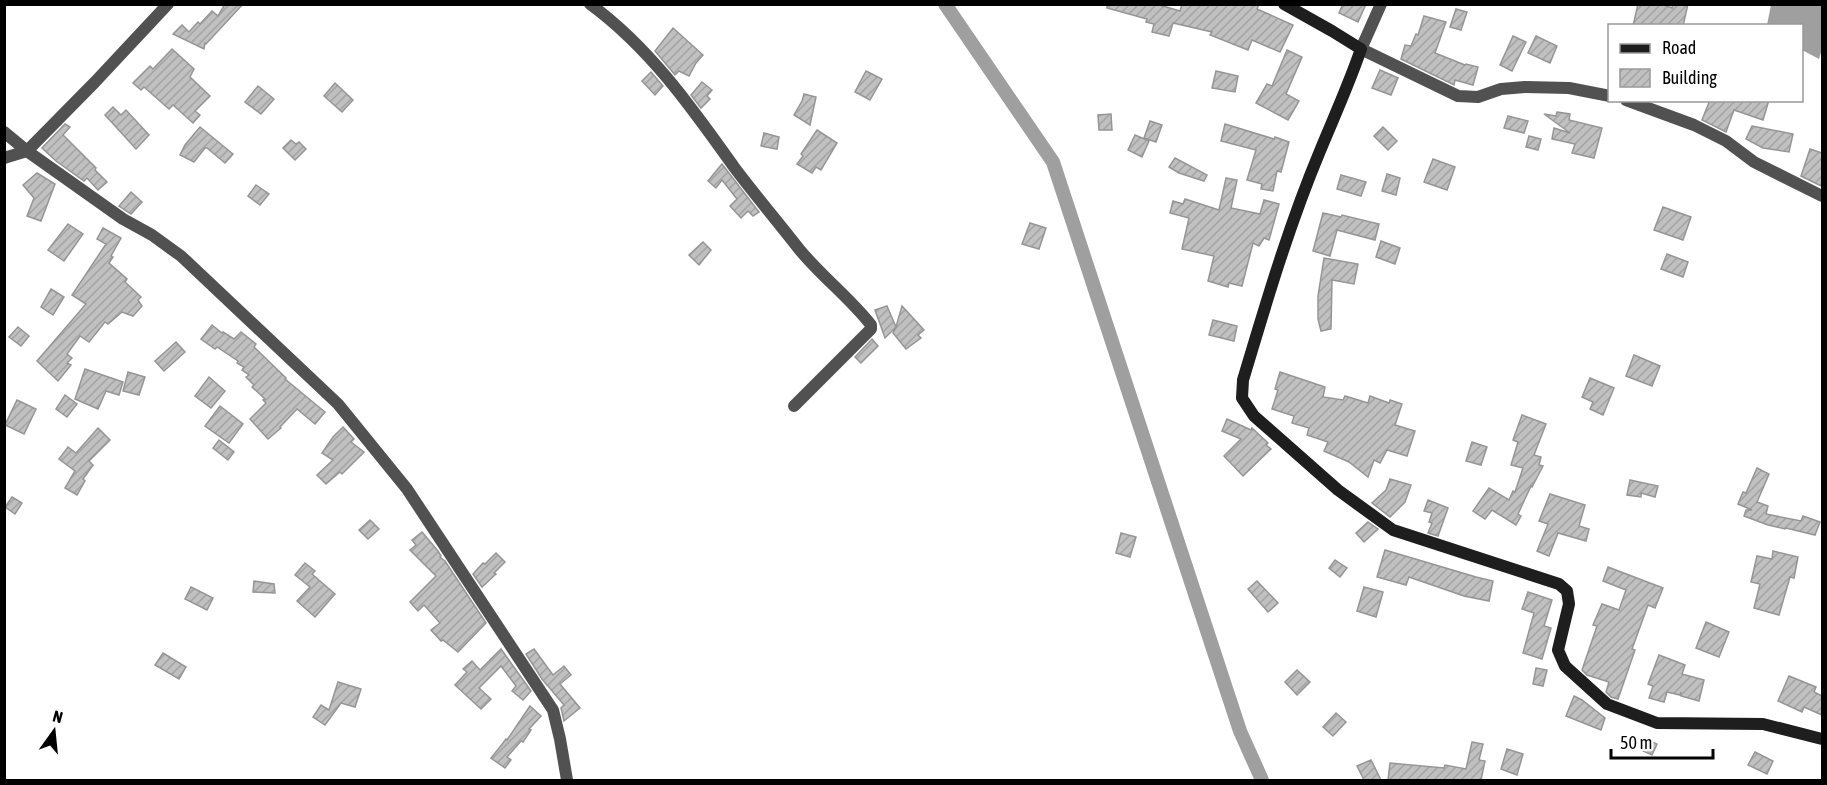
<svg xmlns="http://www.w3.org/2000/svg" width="1827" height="785" viewBox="0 0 1827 785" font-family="'Asap Condensed',sans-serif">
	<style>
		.water { fill: #9f9f9f }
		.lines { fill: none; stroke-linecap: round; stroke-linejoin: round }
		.canal { stroke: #9f9f9f; stroke-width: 14 }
		.building { fill: url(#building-hatch); stroke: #959595; stroke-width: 1.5 }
		.minor { stroke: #515151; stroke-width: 12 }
		.secondary { stroke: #1e1e1e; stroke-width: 12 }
	</style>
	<defs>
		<pattern id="building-hatch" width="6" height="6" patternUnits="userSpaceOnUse" patternTransform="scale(1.5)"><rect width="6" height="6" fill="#c0c0c0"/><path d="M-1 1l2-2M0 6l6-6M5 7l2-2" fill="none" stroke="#a3a3a3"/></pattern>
	</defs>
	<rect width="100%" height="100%" fill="#fff"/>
	<!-- water -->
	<path class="water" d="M1771,5h51v44l-3,10 -17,-9v-24l-35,-1z"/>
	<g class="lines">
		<!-- canal -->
		<path class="canal" d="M945,4l108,158 187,569 22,49"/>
	</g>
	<!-- building -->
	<g class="building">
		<path d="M225,4h18l-37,40 -1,-1 -1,6 -31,-15 9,-9 7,7 9,-10 2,2 12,-13 6,5z"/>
		<path d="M1107,4h49l24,7 2,-7h77l-2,5 36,16 -13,27 -28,-12 -4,10 -38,-15 2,-3 -39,-9 -4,13 -17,-4 2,-8 -8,-2 1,-3 -40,-11z"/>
		<path d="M1343,4h23l-8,18 -19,-9z"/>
		<path d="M1638,4h23l11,4 1,-4h15l-5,22h-50z"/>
		<path d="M1456,9l11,3 -6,18 -11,-3z"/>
		<path d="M1424,16l22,6 -11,31 30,12 1,-1 12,3 -5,18 -18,-5 -1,5 -53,-26 4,-14 6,1 5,-12 2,1z"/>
		<path d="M673,28l30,27 -7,8 -7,13 -10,-5 -4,4 -20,-24z"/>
		<path d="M1513,36l13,6 -14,29 -12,-6z"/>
		<path d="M1536,36l21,10 -7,17 -22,-10z"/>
		<path d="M172,49l22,20 -4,8 20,19 -15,15 5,4 -7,8 -20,-18 -4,4 -25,-22 -3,3 -8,-7 17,-17 3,3z"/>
		<path d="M1287,50l15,7 -16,37 13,7 -11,19 -32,-17 11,-19 5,2z"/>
		<path d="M1380,70l18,8 -7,17 -19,-7z"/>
		<path d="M866,71l16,8 -12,21 -15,-8z"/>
		<path d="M1216,71l22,5 -3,16 -23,-4z"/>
		<path d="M651,72l12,14 -8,9 -13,-14z"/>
		<path d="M702,82l10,8 -5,6 3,3 -9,9 -10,-13z"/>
		<path d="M335,83l18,17 -11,12 -18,-16z"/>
		<path d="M258,86l16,13 -13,15 -16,-12z"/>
		<path d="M804,94l12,3 -6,28 -16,-10 8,-14z"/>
		<path d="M1710,100h59l-6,20 -29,-10 -8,22 -24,-12z"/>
		<path d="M113,107l8,8 5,-5 23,25 -13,14 -31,-34z"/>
		<path d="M1557,112l13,2 -1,6 33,8 -8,30 -22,-5 3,-9 -23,-5 2,-11 16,5 -26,-19 12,2z"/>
		<path d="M1111,114l1,16h-13l-1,-15z"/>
		<path d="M1508,116l20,5 -4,12 -20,-5z"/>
		<path d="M1150,121l12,4 -6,17 -12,-4z"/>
		<path d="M65,124l5,3 -7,8 33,33 -1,2 12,12 -9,8 -11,-12 -3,3 -28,-20 -14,-13z"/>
		<path d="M1225,124l49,15 1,-2 14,5 -8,30 -4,-1 -4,20 -12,-2 1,-5 -15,-4 9,-30 -35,-9z"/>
		<path d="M1752,126l41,8 -4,18 -26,-4 -17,-9z"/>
		<path d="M200,127l33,27 -8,9 -18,-15h-2l-11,14 -14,-7 5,-10z"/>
		<path d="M1383,127l14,14 -9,9 -14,-14z"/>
		<path d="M817,130l20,13 -16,27 -5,-3 -4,6 -15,-9 6,-8 -2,-2z"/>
		<path d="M764,133l15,4 -2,12 -16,-3z"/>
		<path d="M1135,135l14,6 -7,16 -14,-7z"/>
		<path d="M1529,136l12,3 -3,11 -12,-3z"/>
		<path d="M291,140l5,4 3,-2 7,7 -11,11 -12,-12z"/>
		<path d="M1810,149l12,4v27l-1,6 -20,-10z"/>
		<path d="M1175,158l32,17 -3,6 -25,-8 -10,-6z"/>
		<path d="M1433,159l22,8 -8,23 -23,-8z"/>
		<path d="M722,164l37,48 -6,4 -5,-5 -7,7 -11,-12 7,-7 -15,-19 -6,8 -8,-7z"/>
		<path d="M37,173l18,11 -14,37 -14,-5 7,-18 -11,-13z"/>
		<path d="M1387,174l13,4 -4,17 -14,-4z"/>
		<path d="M1341,175l25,7 -5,14 -24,-7z"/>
		<path d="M1226,178l11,2 -6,28 29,6 4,-14 15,4 -10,36 -5,-2 -5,8 -6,-3 -11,43 -13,-3 -1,4 -20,-6 6,-25 -32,-7 7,-31 -19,-5 3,-12 10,3 2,-5 34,11z"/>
		<path d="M256,185l13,9 -9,11 -12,-9z"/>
		<path d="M131,192l11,10 -11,12 -12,-8z"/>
		<path d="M1663,207l28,10 -8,23 -29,-10z"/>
		<path d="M1323,213l18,4 1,-2 37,9 -4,16 -38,-10 -7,26 -17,-5z"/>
		<path d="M1030,223l16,5 -7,21 -17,-5z"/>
		<path d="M68,224l15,10 -19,27 -16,-11z"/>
		<path d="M103,228l18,10 -10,18 2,1 -4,6 18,16 -2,3 16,15 -3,3 4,6 -9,10 -11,-4 -14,12 -3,-2 -16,20 -9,-6 -13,18 5,4 -5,5 4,2 -13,16 -21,-20 49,-57 -14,-9 34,-51 -9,-5z"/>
		<path d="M1381,241l19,7 -5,16 -19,-7z"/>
		<path d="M703,242l8,8 -12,15 -10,-10z"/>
		<path d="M1667,254l21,8 -5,15 -22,-8z"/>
		<path d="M1324,258l34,6 -4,20 -22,-4 -1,49 -10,2 -3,-12v-23z"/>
		<path d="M51,289l13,8 -11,18 -12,-8z"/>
		<path d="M887,306l9,21 6,-21 22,24 -6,5 3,3 -15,11 -13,-16 3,-6 -11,11 -10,-28z"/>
		<path d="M1213,320l24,6 -3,15 -25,-6z"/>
		<path d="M212,325l10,8 1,-1 11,7 7,-7 15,12 -2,3 32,31 -1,1 40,33 -10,12 -18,-15 -17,18 1,1 -13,11 -18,-20 16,-16 -3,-3 2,-1 -13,-12 2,-2 -8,-8 3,-2 -7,-5 2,-3 -7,-4 1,-2 -21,-14 -2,2 -14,-10z"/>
		<path d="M18,327l11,9 -8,10 -12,-9z"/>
		<path d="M872,339l6,7 -17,17 -6,-6z"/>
		<path d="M176,342l9,10 -21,19 -9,-10z"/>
		<path d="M1634,355l26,11 -8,20 -26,-10z"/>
		<path d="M85,369l38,13 -4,13 -13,-4 -8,18 -23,-10z"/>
		<path d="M128,372l17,5 -6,18 -16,-4z"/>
		<path d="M1280,372l45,15 -2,10 20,3 2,-4 23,7 2,-7 19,7 1,-3 12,4 -7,21 20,6 -8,25 -20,-6 -7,13 -6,-3 -6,17 -19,-15 -25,-11 4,-9 -21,-7 2,-7 -17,-5 2,-7 -22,-7 6,-19 -3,-1z"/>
		<path d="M209,377l16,14 -14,17 -16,-12z"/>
		<path d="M1590,378l24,10 -11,27 -13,-6 3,-7 -11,-5z"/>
		<path d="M65,395l12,9 -10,13 -11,-8z"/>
		<path d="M17,400l19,9 -12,25 -19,-9z"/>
		<path d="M220,406l23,18 -14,19 -24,-17z"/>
		<path d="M1522,415l24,9 -12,31 7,2 -2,8 4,1 -11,21 -1,-1 -13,28 3,2 -5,9 -24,-15 -7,9 -12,-8 16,-23 20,12 4,-9 2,1 8,-24 -12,-3 7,-23 -5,-2z"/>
		<path d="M1227,419l24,11 1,-2 16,15 -2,2 5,4 -28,27 -19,-20 17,-17 -19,-8z"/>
		<path d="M343,427l11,12 -3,3 13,10 -22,22 -2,-2 -14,12 -9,-9 16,-15 -11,-7 11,-16z"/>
		<path d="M98,428l12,12 -21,21 4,4 -10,14 2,2 -8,14 -12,-7 10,-17 -16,-12 9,-12 8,6z"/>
		<path d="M219,440l15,12 -6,8 -15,-12z"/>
		<path d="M1472,442l15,5 -6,18 -15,-4z"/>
		<path d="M1757,468l12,6 -12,28 11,4 -2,8 35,7 2,-5 17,6 -5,13 -29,-7 -1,1 -17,-4 -24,-9 2,-6h6l-14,-6 5,-12 3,1z"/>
		<path d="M1390,479l21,6 -6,17 -15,15 -18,-14 14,-13z"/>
		<path d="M1630,480l28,6 -3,11 -14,-4v4l-14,-2z"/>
		<path d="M1550,494l35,11 -6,21 10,3 -3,12 -28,-8 -9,23 -12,-5 11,-27 -9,-3z"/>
		<path d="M12,497l10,6 -7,11 -10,-7z"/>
		<path d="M1428,500l20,8 -10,28 -10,-3 4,-10 -3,-1 3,-9 -8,-2z"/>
		<path d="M370,520l9,9 -11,10 -9,-9z"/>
		<path d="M1368,522l10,7 -14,13 -8,-9z"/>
		<path d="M422,532l16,19 3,5 -1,1 5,4 41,62 -28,29 -15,-12 -2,1 -10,-11 9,-7 -16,-18 -6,6 -8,-9 26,-26 -26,-26 6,-5 -4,-5z"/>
		<path d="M1121,533l15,4 -6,20 -14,-4z"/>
		<path d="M1385,550l91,27 17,4 -4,20 -25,-5 -55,-19 -3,8 -29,-8z"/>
		<path d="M1773,551l25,6 -4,21 -4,-1 -11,38 -25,-7 6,-24 -9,-2 6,-26 15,3z"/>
		<path d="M496,553l9,9 -11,11 2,1 -14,13 -9,-13 10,-11 2,1z"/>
		<path d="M1335,560l12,8 -7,9 -11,-9z"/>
		<path d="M305,563l10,8 -3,3 23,20 -20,23 -18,-16 13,-14 -15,-12z"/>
		<path d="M1608,567l55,21 -8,20 -7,-3 -16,44 3,1 -17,49 -7,-2 -5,-5 3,-10 -22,-7 -5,-5 15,-44 -4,-1 9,-21 17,6 7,-20 -23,-9z"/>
		<path d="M254,581l20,3 1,9 -22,-1z"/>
		<path d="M1257,581l21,22 -10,9 -20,-23z"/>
		<path d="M191,587l22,11 -6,12 -22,-11z"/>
		<path d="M1364,587l19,5 -7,25 -19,-6z"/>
		<path d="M1528,592l24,8 -8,26 7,2 -9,31 -19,-6 11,-40 -12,-4z"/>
		<path d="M1706,622l23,10 -10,25 -23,-9z"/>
		<path d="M501,649l30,42 -8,9 -11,-9 4,-5 -15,-20 -22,22 12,11 -10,10 -26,-24 12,-13 -4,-3 9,-8 8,9z"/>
		<path d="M534,649l19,26 11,-9 7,9 -11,9 20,24 -16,13 -3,-13 3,-3 -22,-26 -16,-25z"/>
		<path d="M163,653l23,14 -7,12 -24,-14z"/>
		<path d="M1659,655l26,10 -3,9 22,6 -5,21 -18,-5v-4l-1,3 -13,-3 -3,10 -15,-4 4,-12 -5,-2z"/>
		<path d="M1536,668l11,2 -4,16 -10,-2z"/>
		<path d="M1297,670l13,12 -13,13 -12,-13z"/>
		<path d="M1789,676l27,11 -2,5 8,4v19l-18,-8 -2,5 -24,-11z"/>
		<path d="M338,682l23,7 -6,18 -14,-4 -16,22 -12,-8 8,-12 8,5z"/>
		<path d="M1574,696l8,4 23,18 -4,12 -35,-14z"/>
		<path d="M530,706l11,10 -12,13 2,1 -8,12 -2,-1 -14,16 4,3 -6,8 -14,-10 12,-15 3,-4 1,1z"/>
		<path d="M1336,713l10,9 -13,14 -10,-9z"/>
		<path d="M1646,739l11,5 -5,11 -11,-5z"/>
		<path d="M1472,742l11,2 -4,16 6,1 -4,19h-93l2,-17 54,5 1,-3 21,4z"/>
		<path d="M1507,749l16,5 -6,21 -16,-6z"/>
		<path d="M1755,752l18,9 -6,13 -19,-9z"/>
		<path d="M1371,760l10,20h-17l-7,-14z"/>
	</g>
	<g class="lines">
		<!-- minor -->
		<g class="minor">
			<path d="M590,4c60,44 102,104 144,163 21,28 44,55 65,82 22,27 51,49 72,76v4l-77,77"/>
			<path d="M1381,4l-20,45 97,47 20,1 23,-8 24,-2 44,1 41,8"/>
			<path d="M1626,100l68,25 32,16 28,21 68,34"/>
			<path d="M4,132l23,19 96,68 29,16 29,21 157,148 69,85 146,221 7,29 7,41"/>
			<path d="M4,158l23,-7 68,-69 73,-78"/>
		</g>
		<!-- secondary -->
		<path class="secondary" d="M1284,4l48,27 29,18c-12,35 -27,68 -41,102 -31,74 -54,152 -77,229l-1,18 12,18 84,74 55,40 166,54 8,7 2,13 -11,46 7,16 42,38 50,19 106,1 59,15"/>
	</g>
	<!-- border -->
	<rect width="1827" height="785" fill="none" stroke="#000000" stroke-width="12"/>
	<!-- legend -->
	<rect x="1608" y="24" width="195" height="78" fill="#ffffff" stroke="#999999" stroke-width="1.5"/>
	<rect x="1620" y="44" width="30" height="9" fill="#1e1e1e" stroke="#999999" stroke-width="1.5"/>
	<text x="1662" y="54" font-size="18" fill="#000000">Road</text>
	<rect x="1620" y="69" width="30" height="18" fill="url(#building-hatch)" stroke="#999999" stroke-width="1.5"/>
	<text x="1662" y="84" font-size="18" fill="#000000">Building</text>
	<!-- north arrow -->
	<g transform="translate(54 731) rotate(15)" stroke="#ffffff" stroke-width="4.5" paint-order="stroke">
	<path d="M0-4.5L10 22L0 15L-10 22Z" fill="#000000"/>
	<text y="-9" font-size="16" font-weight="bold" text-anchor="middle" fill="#000000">N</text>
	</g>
	<!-- scale -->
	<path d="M1611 749v9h102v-9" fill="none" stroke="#000000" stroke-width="3"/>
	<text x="1620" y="749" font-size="18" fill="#000000" stroke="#ffffff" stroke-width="4.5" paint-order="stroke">50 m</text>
</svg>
